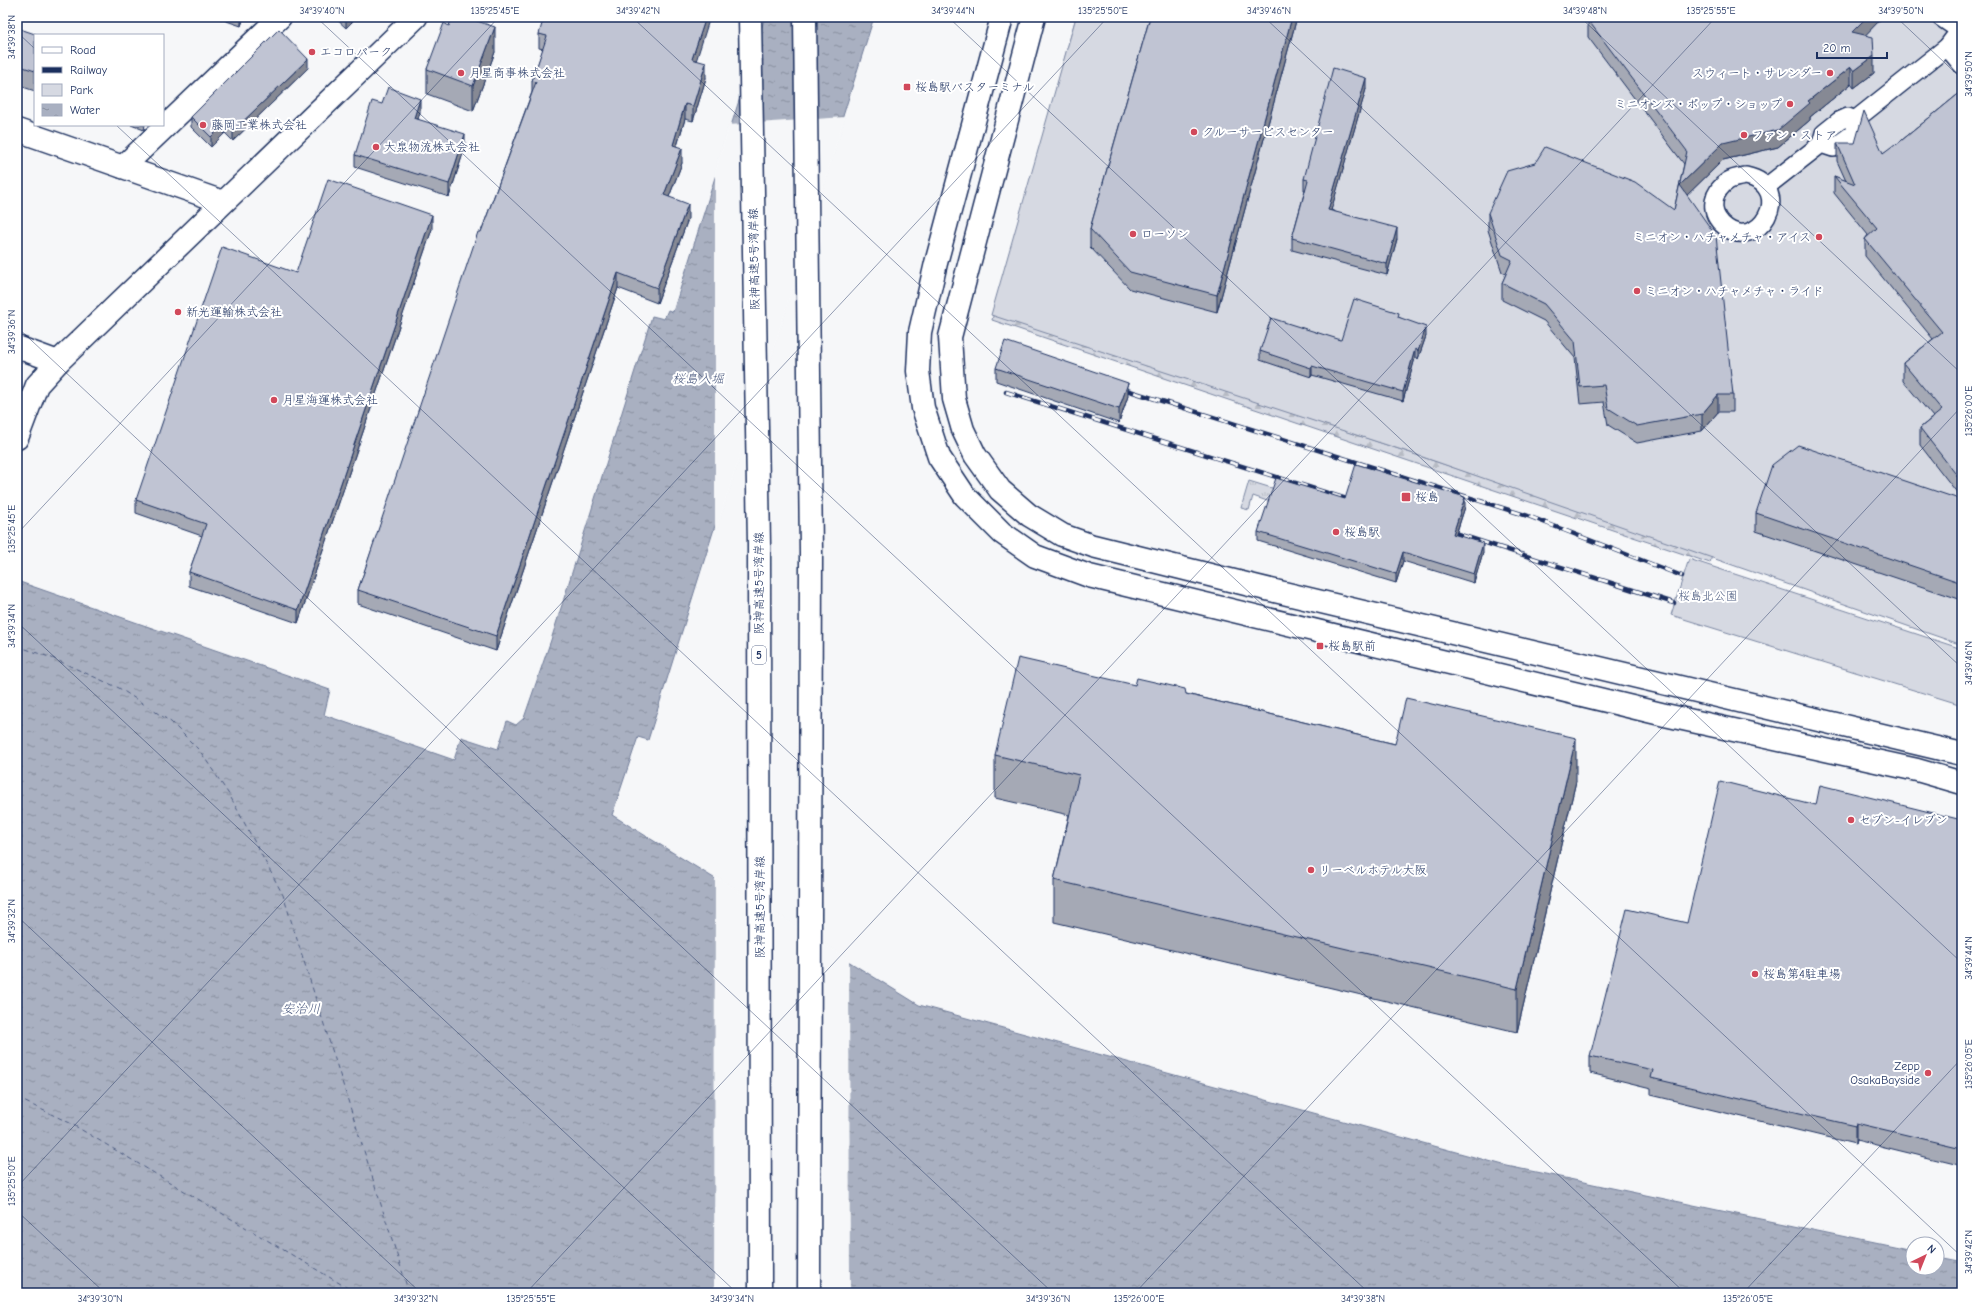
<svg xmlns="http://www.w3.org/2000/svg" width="1979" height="1310" viewBox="0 0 1979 1310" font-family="'Comic Neue','Klee One',sans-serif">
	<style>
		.grass { fill: url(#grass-tufts); stroke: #7884a0 }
		.forest { fill: url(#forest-firs); stroke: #7884a0 }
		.park { fill: #d6d9e2; stroke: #7884a0 }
		.water { fill: url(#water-ripples); stroke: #707c99 }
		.pier { fill: #f6f7f9 }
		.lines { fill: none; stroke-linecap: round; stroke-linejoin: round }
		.ferry { stroke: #4d5c81; stroke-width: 1; stroke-dasharray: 5 4; stroke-linecap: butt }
		.pedestrian-casing { stroke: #1b2f5e; stroke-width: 20 }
		.minor-casing { stroke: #1b2f5e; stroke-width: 25 }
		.tertiary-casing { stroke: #1b2f5e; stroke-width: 25 }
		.motorway-casing { stroke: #1b2f5e; stroke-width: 25 }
		.pedestrian { stroke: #fff; stroke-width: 17 }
		.minor { stroke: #fff; stroke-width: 22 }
		.tertiary { stroke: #fff; stroke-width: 22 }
		.motorway { stroke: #fff; stroke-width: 22 }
		.rail-casing { stroke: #1b2f5e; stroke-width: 4.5 }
		.rail { stroke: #fff; stroke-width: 3; stroke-dasharray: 9; stroke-linecap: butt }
		.wall { fill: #a5a9b5; stroke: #1b2f5e }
		.shaded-wall { fill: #868994; stroke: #1b2f5e }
		.building { fill: #c0c4d3; stroke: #1b2f5e }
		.ticks { fill: none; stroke: #1b2f5e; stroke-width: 1; stroke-opacity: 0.45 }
		.poi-dot { fill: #d1495b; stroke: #fff; stroke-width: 1.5 }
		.labels { text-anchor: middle; stroke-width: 4; stroke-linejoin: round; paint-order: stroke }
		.shield { fill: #fff; stroke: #5f6d8e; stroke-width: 1 }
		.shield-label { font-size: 11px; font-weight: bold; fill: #1b2f5e }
		.poi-label { font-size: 12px; fill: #1b2f5e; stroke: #fff; text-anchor: start }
		.street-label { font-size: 12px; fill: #1b2f5e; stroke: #fff }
		.park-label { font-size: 12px; fill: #4a5a7f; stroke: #fff }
		.water-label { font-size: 13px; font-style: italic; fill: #4d5c81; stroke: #fff }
		.neatline { fill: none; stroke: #1b2f5e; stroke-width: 1.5 }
		.ticks-label { font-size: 10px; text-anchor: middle; fill: #1b2f5e }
	</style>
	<defs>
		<pattern id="grass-tufts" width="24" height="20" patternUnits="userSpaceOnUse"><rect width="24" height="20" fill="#d6d9e2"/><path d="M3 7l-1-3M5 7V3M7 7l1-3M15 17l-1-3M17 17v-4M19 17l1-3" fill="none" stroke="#b7bbc4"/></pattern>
		<pattern id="forest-firs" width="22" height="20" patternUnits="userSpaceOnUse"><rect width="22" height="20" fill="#d6d9e2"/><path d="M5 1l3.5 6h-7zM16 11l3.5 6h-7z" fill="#b7bbc4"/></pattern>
		<pattern id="water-ripples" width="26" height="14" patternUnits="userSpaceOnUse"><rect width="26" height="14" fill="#a9b0c1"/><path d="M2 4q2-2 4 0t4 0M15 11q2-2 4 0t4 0" fill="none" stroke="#8990a0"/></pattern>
	</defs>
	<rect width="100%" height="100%" fill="#f6f7f9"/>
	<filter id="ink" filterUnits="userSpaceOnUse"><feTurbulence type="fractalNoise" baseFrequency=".025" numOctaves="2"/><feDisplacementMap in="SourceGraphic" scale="8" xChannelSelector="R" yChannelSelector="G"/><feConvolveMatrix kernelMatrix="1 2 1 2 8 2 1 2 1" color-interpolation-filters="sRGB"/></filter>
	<g filter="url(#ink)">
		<!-- grass -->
		<path class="grass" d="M1249,481l26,8 -5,13 -17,-6 -4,14 -8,-2z"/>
		<!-- forest -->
		<path class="forest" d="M1076,17l-26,314 662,224 -2,8 -718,-243z"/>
		<!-- park -->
		<g class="park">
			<path d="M1076,17h886v628l-551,-192 -420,-138z"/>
			<path d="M1689,559l273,90v56l-291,-90z"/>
		</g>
		<!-- water -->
		<path class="water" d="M765,17h109l-226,723 -10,-3 -26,78 307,190 588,161 406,85v17h24v-11l25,5v31h-1945v-712l313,109 -6,25 130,45 7,-23 37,12 9,-28 9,4 8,-7 27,-78 101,-324 12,3 4,-9 5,2z"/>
		<!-- pier -->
		<g class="pier">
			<path d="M845,117l-68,223 -62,195v-365l14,-45z"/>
			<path d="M715,876l134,83 1,334h-136z"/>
		</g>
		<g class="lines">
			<!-- ferry -->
			<g class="ferry">
				<path d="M17,646l35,12 67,30 52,34 29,29 30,45 53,99 126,398"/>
				<path d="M17,1098l53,25 286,170"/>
			</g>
			<!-- pedestrian casing -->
			<g class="pedestrian-casing">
				<g id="pedestrian">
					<path d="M1940,17l22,15"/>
					<path d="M1947,47l15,18"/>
					<path d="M1855,120l92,-73 12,-16"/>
					<path d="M1746,176c52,11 11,82 -24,48 -14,-14 -9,-33 6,-43 5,-3 12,-4 18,-5z"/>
					<path d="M1766,187l55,-43 3,-11 15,-12 9,-4 7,3 -1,13 -21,15 -12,-4"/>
				</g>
			</g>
			<!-- minor casing -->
			<g class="minor-casing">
				<g id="minor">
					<path d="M123,167l157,-150"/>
					<path d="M17,347l41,15"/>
				</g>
			</g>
			<!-- tertiary casing -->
			<g class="tertiary-casing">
				<g id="tertiary">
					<path d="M1002,17l-66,246 -16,69 -2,39 5,37 16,49 26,39 37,37 33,23 54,20 576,139 252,55 45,13"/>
					<path d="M1034,17l-84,320 4,62 9,31 12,25 25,35 29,25 33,20 31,11 161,40 708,168"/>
					<path d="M17,130l206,72"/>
					<path d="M17,438l20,-53 21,-23 358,-345"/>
				</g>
			</g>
			<!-- motorway casing -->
			<g class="motorway-casing">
				<g id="motorway">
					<path d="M750,17l9,528 1,748"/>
					<path d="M805,17l6,536 -2,740"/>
				</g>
			</g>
			<!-- pedestrian -->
			<use href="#pedestrian" class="pedestrian"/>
			<!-- minor -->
			<use href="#minor" class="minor"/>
			<!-- tertiary -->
			<use href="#tertiary" class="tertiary"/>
			<!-- motorway -->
			<use href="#motorway" class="motorway"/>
			<!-- rail casing -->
			<g class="rail-casing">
				<g id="rail">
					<path d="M1117,387l411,129 154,60"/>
					<path d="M1006,392l350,110"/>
					<path d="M1445,530l229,73"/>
				</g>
			</g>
			<!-- rail -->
			<use href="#rail" class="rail"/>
		</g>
		<!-- wall -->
		<g class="wall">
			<path d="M215,17h29l-3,9z"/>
			<path d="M334,17h23l-11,11z"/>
			<path d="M477,17v4l18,31 -22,59 -46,-17v-25l22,-43z"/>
			<path d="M1150,17h147l-80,295 -87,-23 -40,-42v-18z"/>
			<path d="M1592,17h291l-18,18 9,38 -20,15 -3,-4 -41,33v3l-32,27 -55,13 -36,35 46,200v17h-15l-16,19 -65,12 -29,-18 -4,-23 -24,2 -5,-46 -31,-37 -42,-21v-17l4,-9 -4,-2 -14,-42v-17l186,-3 10,-46 -96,-127v-17z"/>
			<path d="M17,28l18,7v56l-18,-6z"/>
			<path d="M539,34l158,26 9,18 -13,43 -8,-2 -8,27 5,17 -13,34 19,22 -31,84 -39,-15 -122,363 -138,-47v-14l123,-358 51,-140v-11l11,-32 -4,-1z"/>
			<path d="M308,68l-75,73 -8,-8 -14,14 -20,-20v-10z"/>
			<path d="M1366,89l-35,121 66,29 -10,36 -95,-25v-12l13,-48h-1v-11z"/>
			<path d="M1962,91v408l-42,-54v-17l13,-11 -30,-36v-18l30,-24 -68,-83v-17l3,-4 -34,-42v-17l12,5 -9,-20v-18l46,10 13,-8z"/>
			<path d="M382,104l38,8 -2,7 47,28 -16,50 -94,-30v-12z"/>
			<path d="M131,125h14l-1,5z"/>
			<path d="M432,229l-134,394 -109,-37v-14l13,-36 -66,-23v-13l160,-227z"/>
			<path d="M1399,317l27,19 -8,23 -3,-1 -12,43 -91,-26 -1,2 -51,-17v-9l81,-11z"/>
			<path d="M996,368l132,28 -9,27 -123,-42z"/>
			<path d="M1345,499l120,8 -9,28 27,17 -9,31 -71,-22 -7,22 -138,-42v-9z"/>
			<path d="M1962,500v100l-206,-69v-18z"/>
			<path d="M1135,685l51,9 209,50 181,37 -59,251 -463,-110v-42l15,-65 -74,-17v-43z"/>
			<path d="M1816,805l146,15v346l-106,-26 -1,4 -204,-49v-7l-61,-15v-17l97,-133z"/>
		</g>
		<!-- shaded-wall -->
		<g class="shaded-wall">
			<path d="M241,17h3l-3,9z"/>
			<path d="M348,17h9l-11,11v-9z"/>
			<path d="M706,17h4l-18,57v-15z"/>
			<path d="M1292,17h5l-80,295v-17z"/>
			<path d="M1867,17h16l-31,32v-17z"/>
			<path d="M495,27v25l-22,59v-25z"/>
			<path d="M1874,56v17l-20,15v-17z"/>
			<path d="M308,59v9l-75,73v-10z"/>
			<path d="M706,63v15l-13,43v-15z"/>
			<path d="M1851,67v17l-41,33v3l-32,27 -55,13 -43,42v-17l43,-42 85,-42z"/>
			<path d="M1366,78v11l-38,132v-11z"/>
			<path d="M420,99v13l-6,19v-13z"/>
			<path d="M685,104v15l-12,40v-14z"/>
			<path d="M225,123v10l-14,14v-10z"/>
			<path d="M465,134v13l-16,50v-13z"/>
			<path d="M682,148v15l-18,47v-15z"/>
			<path d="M688,204v15l-31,84v-15z"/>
			<path d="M432,215v14l-134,394v-13z"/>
			<path d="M1397,228v11l-10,36v-11z"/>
			<path d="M618,273v15l-122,363v-15z"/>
			<path d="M1426,327v9l-8,23v-8z"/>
			<path d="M1415,349v9l-12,43v-9z"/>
			<path d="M1312,366v9l-1,2v-9z"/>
			<path d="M1128,383v13l-9,27v-14z"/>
			<path d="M1718,395v17l-16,19v-17z"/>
			<path d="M1465,497v10l-12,36v-9z"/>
			<path d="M1483,543v9l-9,31v-9z"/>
			<path d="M1403,552v9l-7,22v-9z"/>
			<path d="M1576,738v43l-59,251v-43z"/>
			<path d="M1856,1123v17l-1,4v-18z"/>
		</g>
		<!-- building -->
		<g class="building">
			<path d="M343,17h5l-2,2z"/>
			<path d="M452,17h24l-2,3 21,7 -22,59 -46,-17 17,-46 5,3z"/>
			<path d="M544,17h162l-14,42 14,4 -13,43 -8,-2 -12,41 9,3 -18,47 24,9 -31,84 -39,-15 -122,363 -138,-46 120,-358h3l55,-150 -4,-1 15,-45 -8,-2z"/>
			<path d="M1150,17h142l-75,278 -87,-23 -40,-43z"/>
			<path d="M1592,17h275l-15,15 21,5 1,19 -20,15 -3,-4 -43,34 2,2 -32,27 -55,13 -43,42 36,51 17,159h-15l-16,19 -65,12 -29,-18 -4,-23 -24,2 -5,-46 -31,-37 -42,-21 10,-23 -10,-5 -14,-42 19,-42 28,-8 10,-16 90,35 39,28 13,-59 -99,-131z"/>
			<path d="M17,28l21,7h-3v36l-18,-6z"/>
			<path d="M279,29l29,30 -75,72 -8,-8 -14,14 -20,-20z"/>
			<path d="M1333,68l33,10 -38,132 69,18 -10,36 -95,-26 16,-58 -4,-1z"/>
			<path d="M388,87l32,12 -6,19 51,16 -16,50 -94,-29 17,-54 10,3z"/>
			<path d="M1962,91v391l-42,-54 22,-18 -39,-47 39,-31 -77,-93 12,-11 -43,-52 21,8 -18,-41h18l9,-32 19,42 12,-9 1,1z"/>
			<path d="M328,179l104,36 -134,395 -109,-38 17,-48 -70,-24 86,-253 74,26z"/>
			<path d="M1354,299l45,14 -1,4 28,10 -8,24 -3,-2 -12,43 -91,-26 -1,2 -51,-17 11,-33 70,22z"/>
			<path d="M1005,341l123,42 -9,26 -123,-41z"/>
			<path d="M1798,445l164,55v83l-206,-70 16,-48z"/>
			<path d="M1356,464l109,33 -12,37 30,9 -9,31 -71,-22 -7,22 -138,-42 18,-54 69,21z"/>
			<path d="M1018,658l117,27 2,-7 48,11 1,5 209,50 11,-46 170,40 -59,251 -463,-109 25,-105 -84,-20z"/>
			<path d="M1720,781l96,24 4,-20 142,35v328l-106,-25 -1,3 -204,-48 2,-8 -63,-14 37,-147 60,14z"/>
		</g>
	</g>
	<!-- ticks -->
	<path class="ticks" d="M316,17l1369,1276M632,17l1330,1240M948,17l1014,946M1264,17l698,651M1580,17l382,357M1896,17l66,62M17,32l18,17M116,125l1253,1168M17,327l1036,966M17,534l482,-517M17,622l720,671M17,916l404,377M17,1187l1091,-1170M17,1211l88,82M526,1293l1190,-1276M1135,1293l827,-887M1743,1293l219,-235"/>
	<!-- markers -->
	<g class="poi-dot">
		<circle cx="312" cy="52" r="4"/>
		<circle cx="461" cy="73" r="4"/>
		<circle cx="1830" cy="73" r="4"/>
		<rect x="903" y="83" width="8" height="8" rx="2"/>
		<circle cx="1790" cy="104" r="4"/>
		<circle cx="203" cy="125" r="4"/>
		<circle cx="1194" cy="132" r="4"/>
		<circle cx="1744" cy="135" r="4"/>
		<circle cx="376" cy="147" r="4"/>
		<circle cx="1133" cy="234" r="4"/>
		<circle cx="1819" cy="237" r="4"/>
		<circle cx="1637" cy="291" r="4"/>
		<circle cx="178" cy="312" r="4"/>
		<circle cx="274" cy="400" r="4"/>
		<rect x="1401" y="492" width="10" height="10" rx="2"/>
		<circle cx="1336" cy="532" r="4"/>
		<rect x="1316" y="642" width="8" height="8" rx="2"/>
		<circle cx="1851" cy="820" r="4"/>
		<circle cx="1311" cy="870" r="4"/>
		<circle cx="1755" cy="974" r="4"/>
		<circle cx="1928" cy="1073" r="4"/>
	</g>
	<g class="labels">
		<!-- shield labels -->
		<rect class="shield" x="752" y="646" width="14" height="18" rx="3"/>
		<g class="shield-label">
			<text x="759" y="659">5</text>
		</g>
		<!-- poi labels -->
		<g class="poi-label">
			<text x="320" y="56">エコロパーク</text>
			<text x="469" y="77">月星商事株式会社</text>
			<text x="1822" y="77" text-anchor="end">スウィート・サレンダー</text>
			<text x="915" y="91">桜島駅バスターミナル</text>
			<text x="1782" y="108" text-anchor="end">ミニオンズ・ポップ・ショップ</text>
			<text x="211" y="129">藤岡工業株式会社</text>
			<text x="1202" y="136">クルーサービスセンター</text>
			<text x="1752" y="139">ファン・ストア</text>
			<text x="384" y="151">大泉物流株式会社</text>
			<text x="1141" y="238">ローソン</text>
			<text x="1811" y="241" text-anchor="end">ミニオン・ハチャメチャ・アイス</text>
			<text x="1645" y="295">ミニオン・ハチャメチャ・ライド</text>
			<text x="186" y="316">新光運輸株式会社</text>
			<text x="282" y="404">月星海運株式会社</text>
			<text x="1415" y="501">桜島</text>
			<text x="1344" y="536">桜島駅</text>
			<text x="1328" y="650">桜島駅前</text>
			<text x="1859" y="824">セブン-イレブン</text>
			<text x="1319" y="874">リーベルホテル大阪</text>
			<text x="1763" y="978">桜島第4駐車場</text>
			<text x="1920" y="1070" text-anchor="end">Zepp<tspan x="1920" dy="14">OsakaBayside</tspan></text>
		</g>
		<!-- street labels -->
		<g class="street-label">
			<text transform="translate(754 259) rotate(-91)" y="4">阪神高速5号湾岸線</text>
			<text transform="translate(759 583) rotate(-90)" y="4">阪神高速5号湾岸線</text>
			<text transform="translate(760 907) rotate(-90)" y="4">阪神高速5号湾岸線</text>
		</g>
		<!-- park labels -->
		<g class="park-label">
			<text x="1708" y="600">桜島北公園</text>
		</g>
		<!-- water labels -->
		<g class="water-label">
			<text x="698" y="383">桜島入堀</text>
			<text x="301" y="1013">安治川</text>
		</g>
	</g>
	<!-- margin -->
	<rect width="1979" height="1310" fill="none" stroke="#fff" stroke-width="44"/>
	<!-- legend -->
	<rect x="34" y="34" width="130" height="92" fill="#ffffff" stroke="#a4acbf"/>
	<rect x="42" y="47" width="20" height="6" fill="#ffffff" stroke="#a4acbf"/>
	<text x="70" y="54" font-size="12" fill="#1b2f5e">Road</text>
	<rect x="42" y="67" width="20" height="6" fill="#1b2f5e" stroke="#a4acbf"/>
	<text x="70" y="74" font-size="12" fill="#1b2f5e">Railway</text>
	<rect x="42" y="84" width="20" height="12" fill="#d6d9e2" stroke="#a4acbf"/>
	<text x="70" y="94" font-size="12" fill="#1b2f5e">Park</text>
	<rect x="42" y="104" width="20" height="12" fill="url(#water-ripples)" stroke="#a4acbf"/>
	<text x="70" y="114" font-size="12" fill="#1b2f5e">Water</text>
	<!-- north arrow -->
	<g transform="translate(1925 1256) rotate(43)"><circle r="19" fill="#ffffff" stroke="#a4acbf"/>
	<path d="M0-3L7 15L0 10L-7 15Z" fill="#d1495b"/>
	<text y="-6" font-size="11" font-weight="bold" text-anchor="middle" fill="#1b2f5e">N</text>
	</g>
	<!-- scale -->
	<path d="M1817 52v6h70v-6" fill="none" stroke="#1b2f5e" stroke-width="2"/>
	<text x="1823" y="52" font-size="12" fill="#1b2f5e" stroke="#ffffff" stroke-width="3" paint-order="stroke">20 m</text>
	<rect x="22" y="22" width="1935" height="1266" class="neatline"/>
	<g class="ticks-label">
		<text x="322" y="14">34°39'40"N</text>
		<text x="495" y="14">135°25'45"E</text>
		<text x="638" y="14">34°39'42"N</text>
		<text x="953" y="14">34°39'44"N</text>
		<text x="1103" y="14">135°25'50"E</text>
		<text x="1269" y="14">34°39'46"N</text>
		<text x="1585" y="14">34°39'48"N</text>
		<text x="1711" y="14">135°25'55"E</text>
		<text x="1901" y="14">34°39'50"N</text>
		<text transform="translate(11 37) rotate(-90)" y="4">34°39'38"N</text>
		<text transform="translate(1968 74) rotate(-90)" y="4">34°39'50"N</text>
		<text transform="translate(11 332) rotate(-90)" y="4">34°39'36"N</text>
		<text transform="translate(1968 411) rotate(-90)" y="4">135°26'00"E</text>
		<text transform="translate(11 529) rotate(-90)" y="4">135°25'45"E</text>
		<text transform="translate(11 626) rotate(-90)" y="4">34°39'34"N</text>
		<text transform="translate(1968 663) rotate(-90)" y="4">34°39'46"N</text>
		<text transform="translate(11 921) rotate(-90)" y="4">34°39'32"N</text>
		<text transform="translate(1968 958) rotate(-90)" y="4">34°39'44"N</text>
		<text transform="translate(1968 1064) rotate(-90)" y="4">135°26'05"E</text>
		<text transform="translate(11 1181) rotate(-90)" y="4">135°25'50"E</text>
		<text transform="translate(1968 1252) rotate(-90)" y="4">34°39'42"N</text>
		<text x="100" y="1302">34°39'30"N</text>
		<text x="416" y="1302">34°39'32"N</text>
		<text x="531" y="1302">135°25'55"E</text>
		<text x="732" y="1302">34°39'34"N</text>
		<text x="1048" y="1302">34°39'36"N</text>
		<text x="1139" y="1302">135°26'00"E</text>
		<text x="1363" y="1302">34°39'38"N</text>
		<text x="1748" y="1302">135°26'05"E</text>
	</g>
</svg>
